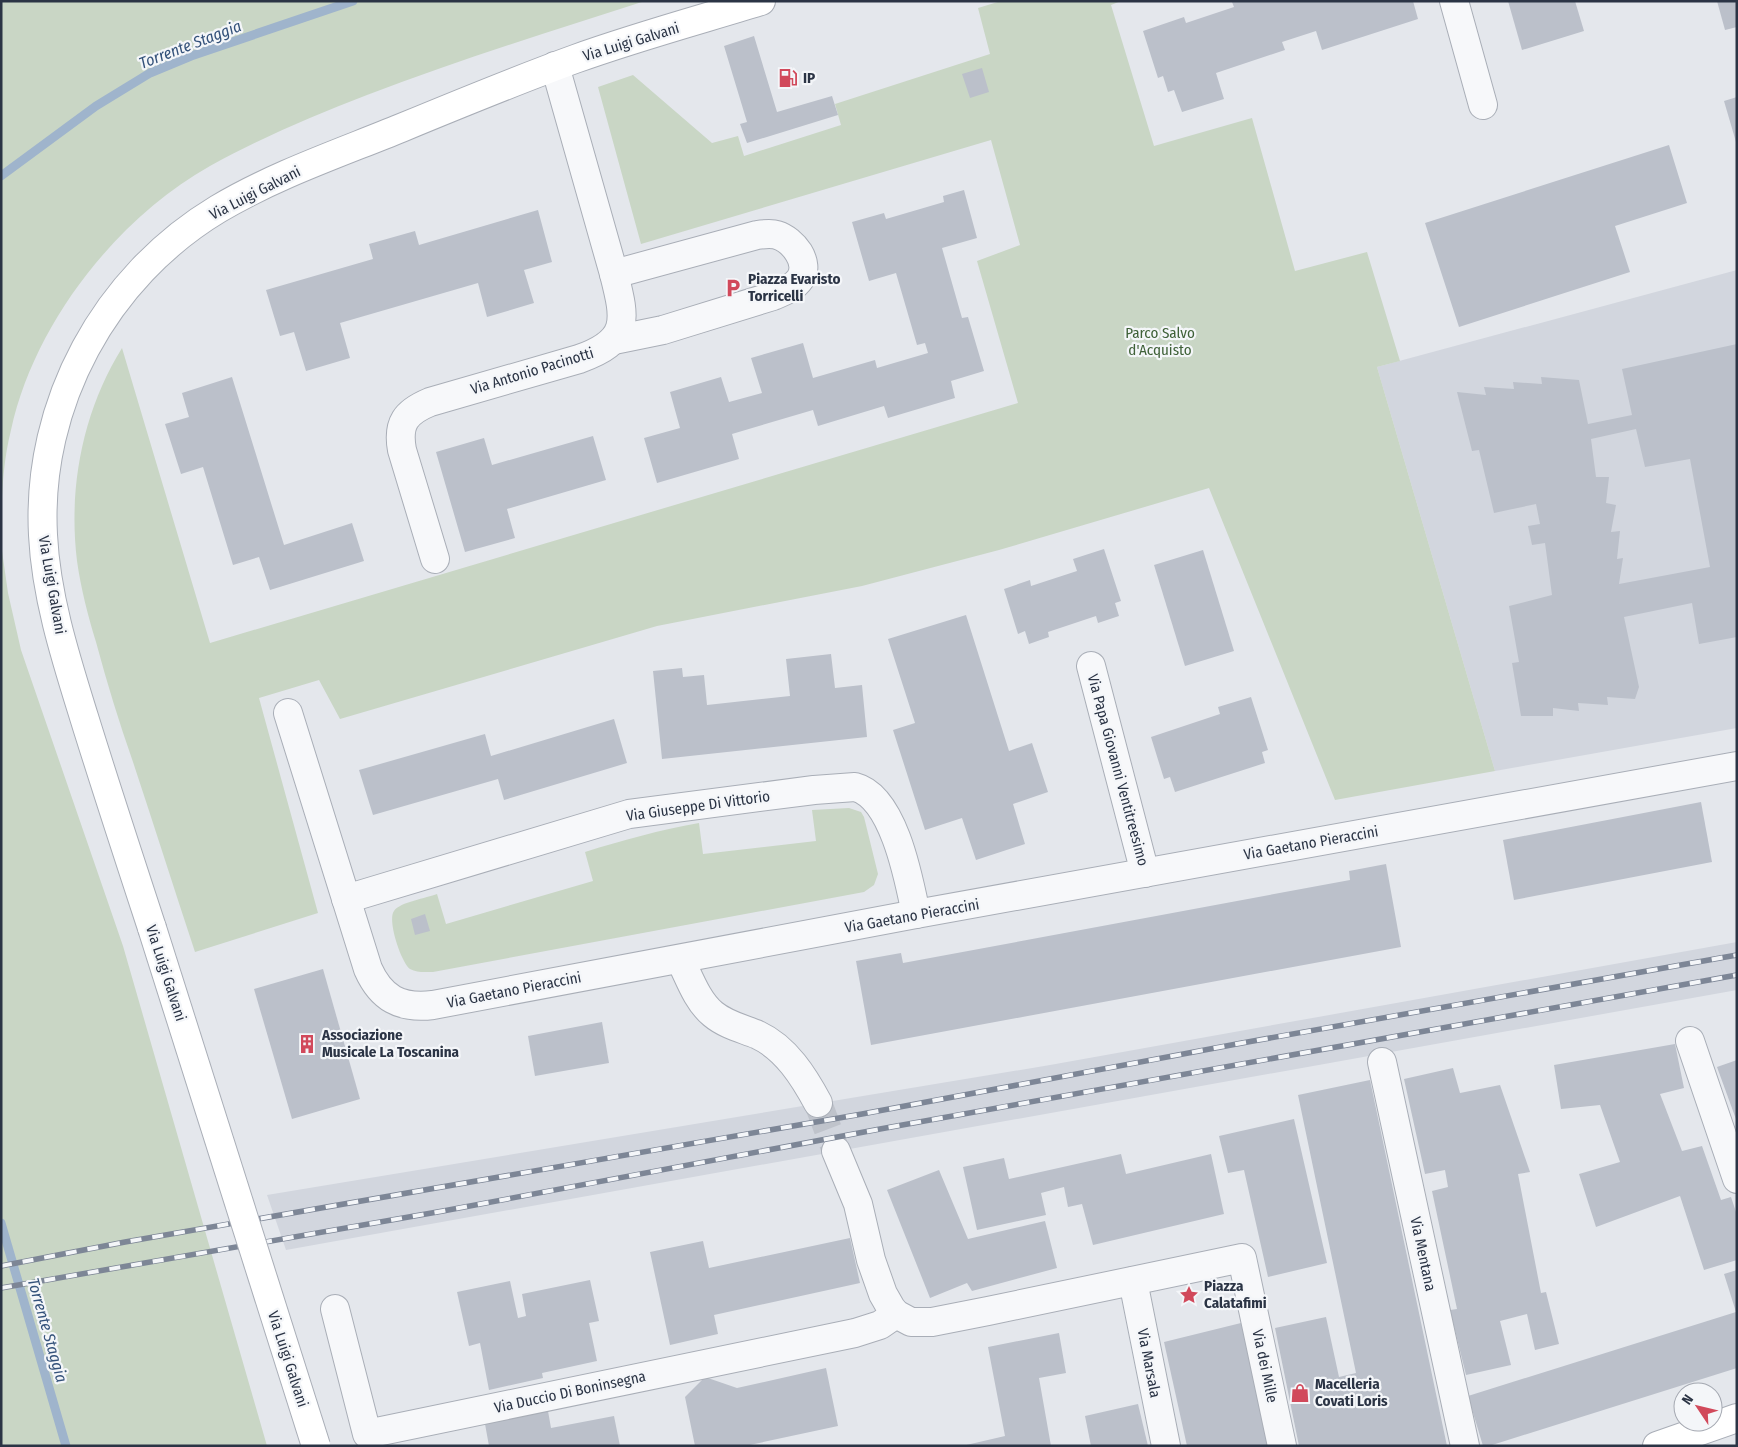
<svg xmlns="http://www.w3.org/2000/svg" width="1738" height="1447" viewBox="0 0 1738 1447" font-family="'Fira Sans Condensed',sans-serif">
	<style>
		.built { fill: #d2d6de }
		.green { fill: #c9d6c5 }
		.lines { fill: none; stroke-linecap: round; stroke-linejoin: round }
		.stream { stroke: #9fb4cc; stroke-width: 9 }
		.building { fill: #bbc0ca; fill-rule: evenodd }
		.street-tunnel { stroke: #bfc3cb; stroke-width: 28; stroke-dasharray: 28 14; stroke-linecap: butt }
		.street-casing { stroke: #a9aeb7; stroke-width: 30 }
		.secondary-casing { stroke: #a9aeb7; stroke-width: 30 }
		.street { stroke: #f7f8fa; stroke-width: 28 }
		.secondary { stroke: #fff; stroke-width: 28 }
		.rail-casing { stroke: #7d8696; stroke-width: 5.5 }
		.rail { stroke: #f4f6f9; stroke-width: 4; stroke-dasharray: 11; stroke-linecap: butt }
		.secondary-bridge-casing { stroke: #a9aeb7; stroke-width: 30; stroke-linecap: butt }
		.secondary-bridge { stroke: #fff; stroke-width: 28 }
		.labels { text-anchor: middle; stroke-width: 4.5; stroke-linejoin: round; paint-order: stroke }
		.street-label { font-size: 15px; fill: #2b3445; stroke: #f4f6f9 }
		.poi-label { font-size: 15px; font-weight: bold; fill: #2b3445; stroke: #f4f6f9; text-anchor: start }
		.park-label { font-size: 15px; fill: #3f6138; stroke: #f4f6f9 }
		.water-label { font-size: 16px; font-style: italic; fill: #34527a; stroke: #f4f6f9 }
	</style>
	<rect width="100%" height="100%" fill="#e4e7ec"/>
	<!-- built -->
	<g class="built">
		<path d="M1737,270v458l-242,43 -118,-404z"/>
		<path d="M1737,942v48l-1451,260 -19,-55 783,-130z"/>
	</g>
	<!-- green -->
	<g class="green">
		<path d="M1,1h644c-93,30 -187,59 -278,94 -54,21 -107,43 -157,71 -94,53 -176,158 -199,264 -8,32 -9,62 -10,94z"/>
		<path d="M1001,1h120l-10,4 43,141 98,-28 43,153 72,-19 33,109 -23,6 118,404 -160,29 -126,-312 -210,62 -137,36 -205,40 -317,93 -21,-39 -60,18 59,215 -123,39c-21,-63 -41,-127 -62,-190 -14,-40 -26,-79 -37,-120 -8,-26 -15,-53 -19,-81 -9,-74 6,-150 45,-213l88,295 808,-240 -41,-142 43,-16 -29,-105 -350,104 -43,-157 35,-12 79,68 26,-7 6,20 97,-31 -6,-21 155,-50 -12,-46z"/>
		<path d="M1,544l7,49 13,57 102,296 144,500h-266z"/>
		<path d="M849,808l12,4 3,5 14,57 -4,11 -10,7 -431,80c-8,0 -16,1 -23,-3 -9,-7 -23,-49 -16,-58 6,-9 33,-13 43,-17l9,30 147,-43 -8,-29c38,-12 75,-22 114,-29l4,31 113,-13 -4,-31z"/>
	</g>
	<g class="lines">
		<!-- stream -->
		<g class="stream">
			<path d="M1,176l95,-70 54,-33 41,-17 162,-55"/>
			<path d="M1,1223l65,223"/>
		</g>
	</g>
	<!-- building -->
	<g class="building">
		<path d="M1235,1h178l5,18 -96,31 -6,-19 -34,11 3,8 -69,23 8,26 -42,13 -8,-22 -6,2 -5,-16 -5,2 -15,-47 41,-14 2,6 48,-16 -2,-5z"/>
		<path d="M1508,1h67l9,30 -62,19z"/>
		<path d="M1717,1h20v26l-12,3z"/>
		<path d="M754,36l23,76 55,-16 6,19 -91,28 -7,-19 7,-2 -23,-76z"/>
		<path d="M982,68l7,24 -19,6 -8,-24z"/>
		<path d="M1737,97v45h-1l-12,-41z"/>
		<path d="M1669,145l18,58 -72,23 15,46 -171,55 -34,-104z"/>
		<path d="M964,190l13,48 -35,10 20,70 6,-1 16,54 -33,10 4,17 -67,20 -4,-12 -66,20 -5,-16 -81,24 7,25 -82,24 -13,-45 36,-10 -10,-36 51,-15 8,25 33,-9 -11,-35 52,-15 10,35 62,-18 2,8 51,-15 -3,-10 -8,2 -21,-72 -27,8 -17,-59 32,-9 2,6 58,-17 -1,-6z"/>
		<path d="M538,210l14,52 -28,8 10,33 -47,14 -9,-34 -138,40 10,35 -44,13 -12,-39 -14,4 -14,-46 107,-31 -4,-15 46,-13 4,14z"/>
		<path d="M1737,344v293l-38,7 -7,-41 -68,14 15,70 -4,12 -28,-2 1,8 -30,-2 1,8 -26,-3v8h-32l-9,-53 7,-1 -10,-56 43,-11 -7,-52 -13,2 -4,-19 12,-2 -4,-20 -42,9 -15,-63 -7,1 -15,-59 29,3 -2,-8 30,2 -1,-7 29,2 -1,-7 38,3 9,44 44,-9 -10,-46zM1636,429l9,38 45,-8 20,108 -91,17 4,-26 -6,1 3,-28 -9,1 5,-27 -10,-2 3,-26h-13l-5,-38z"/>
		<path d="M232,377l52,168 68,-22 12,38 -94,29 -11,-33 -26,8 -30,-98 -22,7 -16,-50 24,-7 -7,-24z"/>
		<path d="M593,436l13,44 -99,29 8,29 -50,14 -29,-100 48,-14 8,27z"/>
		<path d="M1104,549l17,52 -6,2 4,13 -21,7 -2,-7 -48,16 1,5 -20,7 -4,-13 -7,3 -14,-45 26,-9 1,6 46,-15 -4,-12z"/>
		<path d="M1203,550l31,101 -49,15 -31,-101z"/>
		<path d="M966,615l43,136 23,-8 16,49 -35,12 12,40 -49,16 -14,-42 -37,12 -32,-100 22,-7 -27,-84z"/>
		<path d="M831,654l4,34 27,-3 5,52 -205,22 -9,-88 29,-3 1,9 21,-2 3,30 83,-9 -4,-37z"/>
		<path d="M1251,697l17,53 -6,2 3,11 -90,29 -5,-15 -6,2 -13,-42 69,-23 -2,-7z"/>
		<path d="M614,719l13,44 -123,37 -6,-21 -125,36 -14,-45 126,-36 6,22z"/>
		<path d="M1701,802l11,60 -198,38 -11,-60z"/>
		<path d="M1386,864l15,83 -530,98 -15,-84 45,-8 2,10 447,-83 -1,-9z"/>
		<path d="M425,914l5,17 -15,4 -4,-16z"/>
		<path d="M323,969l37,130 -68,20 -38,-130z"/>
		<path d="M602,1022l7,41 -74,13 -7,-40z"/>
		<path d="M1675,1044l9,44 -24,6 22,57 20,-5 19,54 10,-3 6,18v45l-33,10 -24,-74 -84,31 -17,-53 41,-12 -20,-57 -39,4 -7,-44z"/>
		<path d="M1737,1060v62l-20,-55z"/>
		<path d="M1453,1068l7,25 40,-8 30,87 -12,2 23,119 5,-1 13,52 -24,6 -8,-36 -27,7 11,44 -45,10 -16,-65 7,-1 -25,-118 16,-4 -3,-17 -20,4 -21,-95z"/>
		<path d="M1370,1080l77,366h-148l-24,-118 51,-11 13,60 17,-4 -58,-278z"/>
		<path d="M1294,1119l33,144 -59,14 -24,-107 -16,3 -9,-37z"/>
		<path d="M1121,1154l5,20 85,-20 13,60 -131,31 -11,-41 -14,3 -4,-20 -23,6 5,22 -69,15 -14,-63 41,-9 5,21z"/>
		<path d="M939,1170l29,69 77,-18 12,47 -85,23 -5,-8 -37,15 -43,-108z"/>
		<path d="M850,1238l10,45 -146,32 4,19 -48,11 -20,-93 53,-11 6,27z"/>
		<path d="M1737,1270v98l-248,78h-6l-15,-50 268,-84 -12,-38z"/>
		<path d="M590,1280l9,41 -10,2 8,38 -55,12 1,5 -54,12 -9,-47 -11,3 -12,-54 53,-11 8,37 8,-2 -4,-22z"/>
		<path d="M1241,1323l27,123h-81l-23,-104z"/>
		<path d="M1059,1333l7,40 -27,5 12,68h-89l43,-10 -17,-89z"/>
		<path d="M826,1368l12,58 -93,20h-50l-10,-49 20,-20 32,11z"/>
		<path d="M1138,1404l10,42h-57l-6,-30z"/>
		<path d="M548,1411l3,17 63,-12 6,30h-131l-4,-22z"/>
	</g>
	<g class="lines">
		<!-- street-tunnel -->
		<path class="street-tunnel" d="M818,1103l18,48"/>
		<!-- street casing -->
		<g class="street-casing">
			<g id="street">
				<path d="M1454,1l29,104"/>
				<path d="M614,340l49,-10 110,-34c9,-4 21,-8 27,-17 11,-17 -7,-39 -23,-44 -6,-2 -13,-1 -20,0l-143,39"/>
				<path d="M435,559l-33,-109c-5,-27 4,-38 28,-48l149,-43c51,-18 47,-38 35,-85l-59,-208"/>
				<path d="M1091,666l54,207"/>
				<path d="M288,713l80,256c13,29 32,40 65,36l483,-91 821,-148"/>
				<path d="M346,899l283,-85 185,-24 41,-3c39,10 54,93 61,127"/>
				<path d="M680,959c9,18 17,42 33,55 13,11 31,15 45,21 28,13 46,42 60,68"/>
				<path d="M1690,1041l47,138"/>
				<path d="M1382,1062l83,384"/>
				<path d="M836,1151l22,53 13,56 12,34 8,14 5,6 15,8h21l56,-11 254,-53 40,188"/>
				<path d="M1133,1281l33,165"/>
				<path d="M335,1309l32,125 488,-101 25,-8 16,-11"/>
			</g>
		</g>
		<!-- secondary casing -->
		<g class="secondary-casing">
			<g id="secondary">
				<path d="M152,928c-23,-70 -46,-140 -68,-211 -18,-58 -38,-120 -41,-182 -7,-131 62,-258 175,-326 57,-34 122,-56 183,-81 58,-24 116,-48 174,-69 61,-22 124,-39 186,-58"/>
				<path d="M1657,1446l80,-28"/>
			</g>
		</g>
		<!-- street -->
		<use href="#street" class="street"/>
		<!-- secondary -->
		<use href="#secondary" class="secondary"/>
		<!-- rail casing -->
		<g class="rail-casing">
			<g id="rail">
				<path d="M1,1266l124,-24 737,-128 380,-71 495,-88"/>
				<path d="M1,1288l442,-77 437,-82 857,-154"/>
			</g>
		</g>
		<!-- rail -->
		<use href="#rail" class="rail"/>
		<!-- secondary-bridge casing -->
		<g class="secondary-bridge-casing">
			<path id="secondary-bridge" d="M152,928l164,518"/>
		</g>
		<!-- secondary-bridge -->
		<use href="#secondary-bridge" class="secondary-bridge"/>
	</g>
	<!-- icons -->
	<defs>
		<g id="fuel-bare" transform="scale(1.5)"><path d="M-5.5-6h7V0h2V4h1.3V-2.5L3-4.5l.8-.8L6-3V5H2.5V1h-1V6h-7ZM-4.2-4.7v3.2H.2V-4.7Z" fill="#d1495b" stroke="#f4f6f9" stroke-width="2.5" paint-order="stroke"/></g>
		<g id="parking-bare" transform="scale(1.5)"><path d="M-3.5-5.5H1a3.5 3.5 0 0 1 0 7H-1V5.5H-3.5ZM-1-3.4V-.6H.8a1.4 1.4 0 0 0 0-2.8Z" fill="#d1495b" stroke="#f4f6f9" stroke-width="2.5" paint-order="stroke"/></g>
		<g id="building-bare" transform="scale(1.5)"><path d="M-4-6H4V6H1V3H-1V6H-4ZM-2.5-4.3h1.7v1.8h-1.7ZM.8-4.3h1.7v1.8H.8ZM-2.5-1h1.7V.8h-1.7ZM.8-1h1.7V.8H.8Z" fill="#d1495b" stroke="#f4f6f9" stroke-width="2.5" paint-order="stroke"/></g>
		<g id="sight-bare" transform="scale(1.5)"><path d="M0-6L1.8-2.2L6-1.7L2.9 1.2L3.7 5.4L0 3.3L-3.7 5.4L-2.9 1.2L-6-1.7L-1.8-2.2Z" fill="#d1495b" stroke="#f4f6f9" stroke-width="2.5" paint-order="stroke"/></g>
		<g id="shop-bare" transform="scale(1.5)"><path d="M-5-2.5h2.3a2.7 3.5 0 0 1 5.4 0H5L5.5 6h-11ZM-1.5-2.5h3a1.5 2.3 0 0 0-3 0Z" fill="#d1495b" stroke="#f4f6f9" stroke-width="2.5" paint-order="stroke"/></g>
	</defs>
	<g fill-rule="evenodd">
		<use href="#fuel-bare" x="788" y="78"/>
		<use href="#parking-bare" x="733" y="288"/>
		<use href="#building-bare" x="307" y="1044"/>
		<use href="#sight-bare" x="1189" y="1295"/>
		<use href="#shop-bare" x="1300" y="1393"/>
	</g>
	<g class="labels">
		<!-- street labels -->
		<g class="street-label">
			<text transform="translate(631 42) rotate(-17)" y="5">Via Luigi Galvani</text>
			<text transform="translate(255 193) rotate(-27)" y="5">Via Luigi Galvani</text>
			<text transform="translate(532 371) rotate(-17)" y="5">Via Antonio Pacinotti</text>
			<text transform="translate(52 585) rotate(80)" y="5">Via Luigi Galvani</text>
			<text transform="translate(1118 770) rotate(75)" y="5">Via Papa Giovanni Ventitreesimo</text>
			<text transform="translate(698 806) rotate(-8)" y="5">Via Giuseppe Di Vittorio</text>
			<text transform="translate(1311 843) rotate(-10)" y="5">Via Gaetano Pieraccini</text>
			<text transform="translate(912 916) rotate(-10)" y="5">Via Gaetano Pieraccini</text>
			<text transform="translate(166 973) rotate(72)" y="5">Via Luigi Galvani</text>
			<text transform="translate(514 990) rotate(-11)" y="5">Via Gaetano Pieraccini</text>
			<text transform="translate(1423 1254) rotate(78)" y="5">Via Mentana</text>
			<text transform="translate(288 1359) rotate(72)" y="5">Via Luigi Galvani</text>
			<text transform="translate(1149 1363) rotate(79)" y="5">Via Marsala</text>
			<text transform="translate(1265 1366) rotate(78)" y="5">Via dei Mille</text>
			<text transform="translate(570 1392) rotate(-12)" y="5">Via Duccio Di Boninsegna</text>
		</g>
		<!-- poi labels -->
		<g class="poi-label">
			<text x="803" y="83">IP</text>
			<text x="748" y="284">Piazza Evaristo<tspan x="748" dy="17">Torricelli</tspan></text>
			<text x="322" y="1040">Associazione<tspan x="322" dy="17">Musicale La Toscanina</tspan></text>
			<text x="1204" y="1291">Piazza<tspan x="1204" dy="17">Calatafimi</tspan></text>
			<text x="1315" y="1389">Macelleria<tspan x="1315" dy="17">Covati Loris</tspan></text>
		</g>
		<!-- park labels -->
		<g class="park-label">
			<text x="1160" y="338">Parco Salvo<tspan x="1160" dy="17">d'Acquisto</tspan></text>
		</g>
		<!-- water labels -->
		<g class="water-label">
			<text transform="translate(190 44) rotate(-21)" y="6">Torrente Staggia</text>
			<text transform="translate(48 1330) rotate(74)" y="6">Torrente Staggia</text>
		</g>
	</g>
	<!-- border -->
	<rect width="1738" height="1447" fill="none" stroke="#2b3445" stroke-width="5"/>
	<!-- north arrow -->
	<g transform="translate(1698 1407) rotate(305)"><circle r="24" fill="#f4f6f9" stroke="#a4a8b1"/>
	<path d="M0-4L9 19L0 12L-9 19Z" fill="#d1495b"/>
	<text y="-8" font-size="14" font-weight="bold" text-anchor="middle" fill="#2b3445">N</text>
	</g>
</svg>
